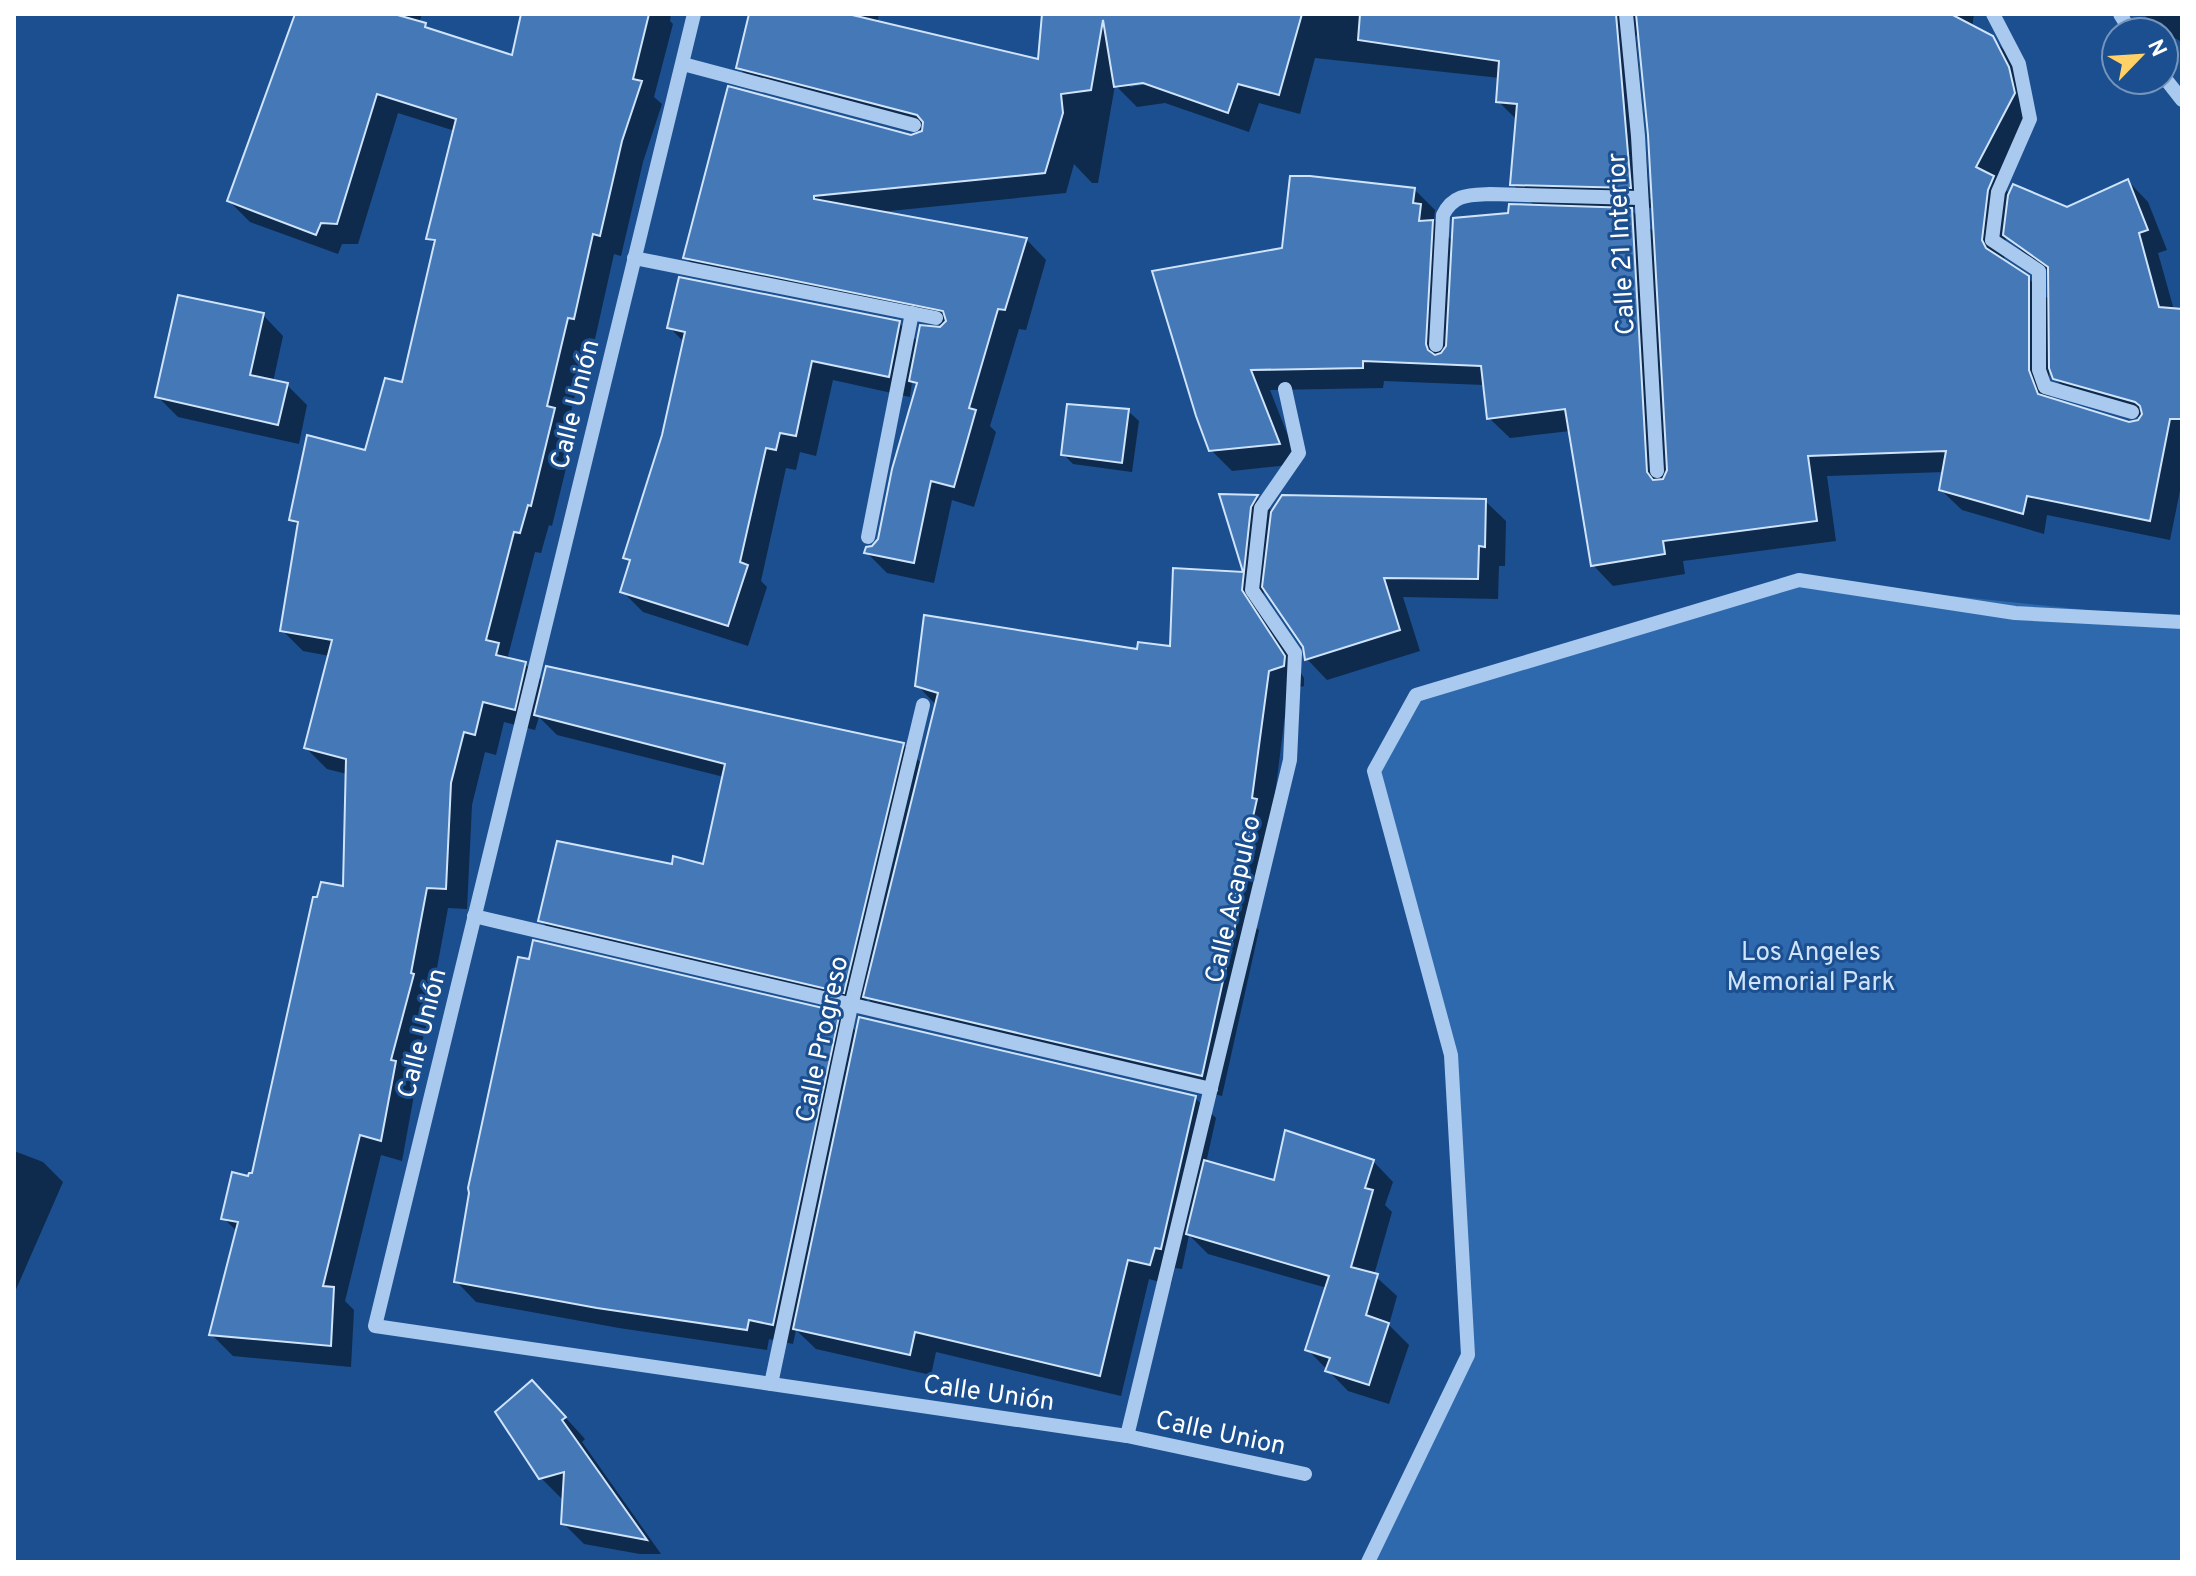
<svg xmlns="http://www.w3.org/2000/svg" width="2196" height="1576" viewBox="0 0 2196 1576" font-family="Overpass,sans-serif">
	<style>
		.green { fill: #2e69ad }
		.shadow { fill: #0007; fill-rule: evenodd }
		.building { fill: #4478b7; stroke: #cfe3fa; stroke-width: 2 }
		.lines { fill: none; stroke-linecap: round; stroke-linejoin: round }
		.minor { stroke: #a9c9ee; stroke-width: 14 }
		.labels { text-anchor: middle; stroke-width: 6; stroke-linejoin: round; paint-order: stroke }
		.street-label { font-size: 26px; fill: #fff; stroke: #1b4f8f }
		.park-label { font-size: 26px; fill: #cfe3fa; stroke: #1b4f8f }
	</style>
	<rect width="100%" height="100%" fill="#1b4f8f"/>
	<!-- green -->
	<path class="green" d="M1799,580l383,40v942h-814l100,-207 -17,-300 -77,-284 42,-76z"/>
	<!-- shadow -->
	<g class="shadow">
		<path d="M296,14h126l-3,9 12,8 82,26 10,-43h148l-1,7 3,3 -19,73 8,7 -19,58 -22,94 -7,-2 -19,85 -6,-1 -21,86 7,7 -23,95 -3,-1 -8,28 -6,-1 -27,104 6,5 11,3 19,18 359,63 20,20 14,-59 -20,-21 254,-36 3,-79 71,4 -23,-78 35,1 16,15 212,-11 21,20 -1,45h-6l-1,33 -95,-2 17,54 -93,29 -20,-21 -2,-12 -41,-60 -2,25 42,66v8l-16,5 -16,127 -19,107 6,5 -37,166 -336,-79 -19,-19 -3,14 -303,-71 -21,-21 133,-54h32l19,-89 -167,-42 -18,-18 -4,13 -31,-8 -8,33 -11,-3 -13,53 -5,104 -19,-1 -16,87 2,2 -22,83 4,4 -14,77 -21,-6 -36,146 9,9 -3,57 -118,-11 -21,-21 26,-103 -15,-14 31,-42 91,-288 2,-114 -20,-5 -21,-21 24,-92 -27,-5 -21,-21 17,-103 -8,-8 76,-66 36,-69 33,-139 -7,-7 26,-107 -57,-18 -40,131h-16l-4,10 -88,-32 -21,-21z"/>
		<path d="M751,14h128l-2,9 180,42 13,-51h904l-2,14 20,10 21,21 21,55 -35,69 11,11 57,16 61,-29 20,21 19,48 -9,3 16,57 8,1v170l-12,59 -123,-25 -3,19 -82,-24 -21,-20 3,-18 -117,4 9,65 -153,20 2,13 -72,12 -20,-21 -23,-134 -60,7 -21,-20 -4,-33 -101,-4 -1,7 -113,2 29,74 -67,7 -21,-21 73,-201 130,-60 21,21 -1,10 20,23 56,-28 26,-8 -24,-23 6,-63 -20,-20 2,-23 -185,-20 -15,56 -41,-11 -10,29 -84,-29 -28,4 -22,-22 -17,98h-6l-18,-19 -8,29 -186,19 146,27 20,21 -20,70 -7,-1 -29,97 6,6 -22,75 -22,-7 -18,83 -47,-10 -21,-21 14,-12 38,-153 -6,-5 -2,15 -77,-17 -17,76 -16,-4 -4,18 -10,-2 -25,113 6,6 -19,59 -105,-34 -21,-21 9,-28 -6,-5 39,-122 21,-93 -16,-16 230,-4 19,19 28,-16 -240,-48 -21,-21 238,-126 -164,-43 -21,-21zM1639,28l15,171h-4l-14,-162zM1152,79l1,4 -23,4v-4zM1628,207l26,1 2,26zM2006,236l20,19 24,17v29l-22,-23 -24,-17zM2049,364l5,14 22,21 66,19 -6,5 -7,1 -77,-23 -3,-9z"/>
		<path d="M2143,14h39v28l-21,-11z"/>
		<path d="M263,315l20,21 -10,46 14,3 20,20 -8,39 -121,-27 -20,-20z"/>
		<path d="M1128,411l11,10 -7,51 -59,-8 -10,-10z"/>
		<path d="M838,1014l20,19 337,65 21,20 -10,45 69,20 98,-22 20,21 -8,23 7,7 -18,63 23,21 -8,29 20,20 -20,59 -41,-13 -40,-41 19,-62 -119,-34 -19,-19 -7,34 -7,-1 -4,17 -22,-6 -28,117 -185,-44 -5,23 -115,-26 -20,-19 -3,14 -24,-5 -2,11 -148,-22 -143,-26 -20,-21z"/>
		<path d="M14,1151l29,11 20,20 -49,112z"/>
		<path d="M553,1404l32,35 -3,3 79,112h-21l-56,-10 -21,-21 1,-25 -2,1 -21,-21z"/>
	</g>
	<!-- building -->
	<g class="building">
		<path d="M295,14h99l32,9 -1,4 87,28 9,-41h128l-16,65 9,2 -20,60 -22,95 -7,-2 -19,85 -6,-1 -21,88 8,2 -24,98 -3,-1 -8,28 -6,-1 -28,108 13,3 -3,12 30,7 -11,48 -32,-8 -8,33 -11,-3 -13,51 -5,106 -19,-1 -16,85 3,1 -23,86 5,1 -15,80 -21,-6 -37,151 11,1 -3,59 -122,-11 29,-113 -17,-3 11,-47 16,4 1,-3h3l61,-276h4l4,-15 22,4 3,-127 -42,-11 28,-108 -52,-9 18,-109 -9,-2 18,-85 58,15 20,-72 17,4 33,-142 -9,-1 30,-120 -79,-25 -40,130 -16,-1 -5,12 -89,-34z"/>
		<path d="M749,14h99l190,45 4,-45h260l-23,81 -41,-11 -10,29 -85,-30 -29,4 -11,-67 -12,70 -30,4 2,19 -18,60 -231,23v3l213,39 -22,72 -7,-1 -29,99 7,2 -22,77 -23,-6 -17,82 -50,-10 2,-6 6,-1 6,-7 14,-70 25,-86 -8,-2 11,-56 20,2 6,-6 -3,-10 -260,-53 45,-172 183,49 11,-4 1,-9 -6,-7 -181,-47z"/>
		<path d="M1360,14h256l15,174 -121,-3 7,-81 -21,-2 3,-41 -141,-21z"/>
		<path d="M1636,14h315l42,22 16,31 6,26 -39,74 18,9 -6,14 -6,50 4,8 43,28v94l9,24 91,28 9,-2 4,-6 -2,-8 -5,-4 -82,-23 -4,-11 -1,-101 -45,-32 5,-40 5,-11 54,23 61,-28 20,51 -9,3 20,74 23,2v110h-12l-20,102 -123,-25 -4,18 -84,-24 7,-39 -138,5 9,65 -154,20 2,13 -74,12 -26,-157 -78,10 -6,-53 -118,-5v7l-112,2 29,74 -71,7 -13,-35 -44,-145 130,-23 8,-72h20l105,12 -2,15 8,1 -2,17 14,-1 -7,124 2,6 7,5 6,-2 5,-7 7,-128 55,-5 1,-9 123,4 15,264 6,8 10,-1 4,-9 -19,-335z"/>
		<path d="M679,277l221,44 -11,56 -77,-16 -16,75 -16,-3 -4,17 -10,-2 -26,114 8,3 -20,61 -108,-34 10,-32 -7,-2 39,-123 23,-103 -18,-4z"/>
		<path d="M178,295l86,18 -14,62 38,8 -10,42 -123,-28z"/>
		<path d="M1067,404l62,5 -7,54 -61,-8z"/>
		<path d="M1219,494l39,1 -7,12 -9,83 43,66 -1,10 -15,5 -17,127 5,1 -24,108 6,1 -37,168 -339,-79 75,-304 -23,-7 9,-71 213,34 1,-7 32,4 3,-78 70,4z"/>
		<path d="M1282,495l204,4 -1,48 -6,-1 -1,33 -94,-1 16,52 -95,30 -2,-13 -41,-60 9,-75z"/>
		<path d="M546,666l358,77 -60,250 -306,-72 19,-80 115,23 1,-8 30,8 22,-100 -191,-49z"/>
		<path d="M533,940l307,72 -67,313 -24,-5 -2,10 -150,-22 -143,-26 15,-89 -1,-5 50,-231 11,2z"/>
		<path d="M859,1017l337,79 -35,153 -6,-1 -5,17 -22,-5 -28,116 -185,-44 -5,23 -117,-26z"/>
		<path d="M1285,1130l89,30 -9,28 8,2 -22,77 27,7 -12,41 23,8 -20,62 -44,-14 5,-13 -25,-8 24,-74 -143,-42 18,-74 70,20z"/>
		<path d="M532,1380l34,37 -4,3 85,120 -86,-16 3,-52 -25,7 -44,-67z"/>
	</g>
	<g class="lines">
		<!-- minor -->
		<g class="minor">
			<path d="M694,14l-319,1312 752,110 178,38"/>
			<path d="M1626,14l12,122 19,335"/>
			<path d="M1993,14l26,50 11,55 -32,73 -6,48 47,31v99l6,17 87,25"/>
			<path d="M2120,14l11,18"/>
			<path d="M683,64l231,61"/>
			<path d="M2164,77l18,23"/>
			<path d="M634,258l302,60"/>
			<path d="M1436,345l7,-130c10,-21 26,-20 47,-21l150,4"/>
			<path d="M868,537l44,-224"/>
			<path d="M474,916l737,173"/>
			<path d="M771,1384l80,-378 72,-301"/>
			<path d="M1127,1436l163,-676 5,-107 -43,-63 9,-82 38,-55 -14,-64"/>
			<path d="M1368,1562l100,-207 -17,-300 -77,-284 42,-76 383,-115 216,33 167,9"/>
		</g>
	</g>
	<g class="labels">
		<!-- street labels -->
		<g class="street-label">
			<text transform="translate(1620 244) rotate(-93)" y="9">Calle 21 Interior</text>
			<text transform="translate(574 404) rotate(-76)" y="9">Calle Unión</text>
			<text transform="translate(1232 899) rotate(-77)" y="9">Calle Acapulco</text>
			<text transform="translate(421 1033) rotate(-76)" y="9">Calle Unión</text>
			<text transform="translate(821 1039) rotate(-78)" y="9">Calle Progreso</text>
			<text transform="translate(989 1392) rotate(8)" y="9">Calle Unión</text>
			<text transform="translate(1221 1432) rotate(12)" y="9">Calle Union</text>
		</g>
		<!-- park labels -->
		<g class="park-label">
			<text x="1811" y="960">Los Angeles<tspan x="1811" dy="30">Memorial Park</tspan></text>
		</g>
	</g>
	<!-- border -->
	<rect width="2196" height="1576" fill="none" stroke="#ffffff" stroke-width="32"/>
	<!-- north arrow -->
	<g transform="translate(2140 56) rotate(65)"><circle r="38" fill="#1b4f8f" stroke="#7695bc" stroke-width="2"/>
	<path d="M0-6L14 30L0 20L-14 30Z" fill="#ffd166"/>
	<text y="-12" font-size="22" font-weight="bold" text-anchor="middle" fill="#ffffff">N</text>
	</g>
</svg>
